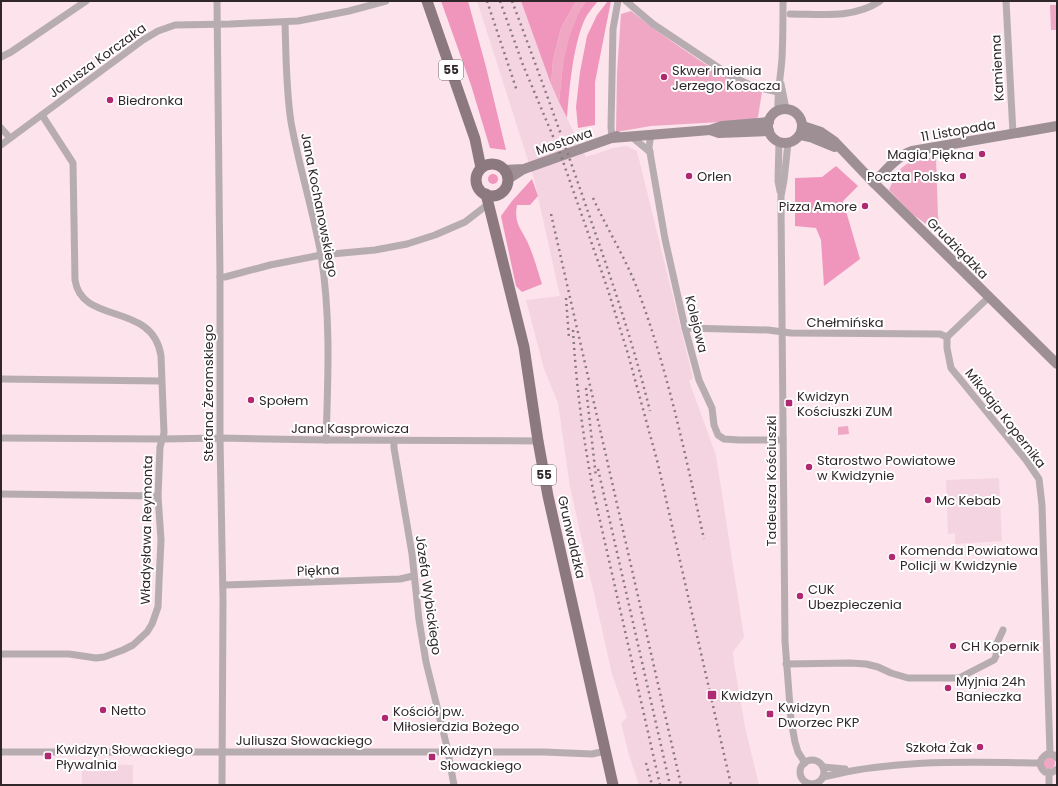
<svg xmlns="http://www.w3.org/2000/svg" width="1058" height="786" viewBox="0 0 1058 786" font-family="Poppins,sans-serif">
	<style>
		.built { fill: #f5d4e1 }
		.green { fill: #efa7c4 }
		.forest { fill: #f095bc }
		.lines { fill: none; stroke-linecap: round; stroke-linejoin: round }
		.street { stroke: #b7adb1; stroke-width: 7 }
		.secondary { stroke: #9e8f94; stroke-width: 10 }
		.primary { stroke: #8c7980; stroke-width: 11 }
		.rail { stroke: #8a7a80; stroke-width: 2.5; stroke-dasharray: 2 4; stroke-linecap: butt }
		.poi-dot { fill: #af2970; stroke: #fff; stroke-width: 1.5 }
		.labels { text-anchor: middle; stroke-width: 4; stroke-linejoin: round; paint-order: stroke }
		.shield { fill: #fff; stroke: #6e686b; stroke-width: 1 }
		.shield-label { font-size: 12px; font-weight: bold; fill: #30272b }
		.street-label { font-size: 13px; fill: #30272b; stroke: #fff }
		.poi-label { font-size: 13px; fill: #30272b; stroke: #fff; text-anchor: start }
	</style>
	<rect width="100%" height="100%" fill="#fce3ec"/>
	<!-- built -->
	<g class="built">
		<path d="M477,1h44l38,101 27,55 27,-9 13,-2 11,5 56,227 -4,3 27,74 28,182 -11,15 1,11 11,64 14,58h-120l-10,-30 -8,-32 6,-6 -15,-43 -42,-187 -12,-84 -14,-34 -18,-69 34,-4 -26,-117z"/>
		<path d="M999,478l3,63 -47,3v-11l-7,1 -2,-54z"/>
		<path d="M82,764l51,1v20h-51z"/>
	</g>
	<!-- green -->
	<g class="green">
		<path d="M576,1h10l-6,9 -17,53 -4,39 -8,-18 2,-24 8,-32z"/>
		<path d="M1050,5h7v25h-6z"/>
		<path d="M631,11c22,18 45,33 68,49 22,14 38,25 63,32l-4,25 -3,3 -104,6 -35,6 1,-59 4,-59z"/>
		<path d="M933,157l3,1 2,58 4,19 -30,-21 -23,-24c12,-27 16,-28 44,-33z"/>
		<path d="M848,426l1,8 -11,1v-8z"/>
		<circle cx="1049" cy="763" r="6"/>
	</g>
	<!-- forest -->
	<g class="forest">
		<path d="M441,1h27l18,66 20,83 -16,-2 -19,-63z"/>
		<path d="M521,1h55l-15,27 -8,32 -2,24z"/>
		<path d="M586,1h12c-5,6 -11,13 -14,20 -11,25 -15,70 -17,97l-8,-16 4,-39 7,-28 10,-25z"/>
		<path d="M608,1h3l-16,81v43l-17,3 -2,-21 4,-35 7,-36 10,-21z"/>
		<path d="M836,166l22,20 -15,15 17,58 -36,27 -3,-46 -5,-12 -21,-2v-48l27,-1z"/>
		<circle cx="493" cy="179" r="5"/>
		<path d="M532,179l6,17 -8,9h-13c-4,21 7,26 13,43 5,12 8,24 12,36l-20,8 -6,-6 -15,-70 11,-15z"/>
	</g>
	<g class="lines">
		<!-- street -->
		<g class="street">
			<path d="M217,1l3,276v161l3,162 -1,185"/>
			<path d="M626,1l27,23 78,52 21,10 26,6"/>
			<path d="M1006,1l7,133"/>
			<path d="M790,14c31,0 63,5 90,-13"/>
			<path d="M285,22c1,34 1,67 6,100 8,45 22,88 30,133 10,61 7,124 5,185"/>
			<path d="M1,57l10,-5 75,-51"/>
			<path d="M781,84l5,25"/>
			<path d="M778,111c-1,-18 3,-36 4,-53 1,-19 1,-38 1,-57"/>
			<path d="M1,128l9,10"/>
			<path d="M651,134l-2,13 16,92 20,89 14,52 13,28 2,17 4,10 6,4 15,1h44"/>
			<path d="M632,137l18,15"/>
			<path d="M612,138l-1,-11 2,-98 5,-28"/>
			<path d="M779,142l-1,39 2,10"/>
			<path d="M788,143l-4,37 -3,16v10l4,435 6,79 4,22 3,10 7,11"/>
			<path d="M1,145l142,-105 15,-9 17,-6 55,-1 68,-3 51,-10 37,-10"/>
			<path d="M220,277h5l45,-12 51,-10 54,-5 32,-6 28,-9 30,-13 22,-17"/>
			<path d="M685,328l83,2 23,3 149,1 7,3"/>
			<path d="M947,337v11l4,20 75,92 13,19 3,26 8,249"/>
			<path d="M947,337l42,-40"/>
			<path d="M1,379l160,2"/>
			<path d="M1,438l161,1 58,-1 106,2 212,1"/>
			<path d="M394,440v8l18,106 7,66 7,42 21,85 7,38"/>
			<path d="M1,494l157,2"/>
			<path d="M223,585l177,-6 13,-3"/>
			<path d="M1,654h68l27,4 8,-1 19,-7 10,-5 14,-13 5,-8 6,-17 1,-25 2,-42 -3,-44 2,-49 4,-14 -3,-77c-8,-55 -79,-30 -86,-76l-2,-117 -31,-48"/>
			<path d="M786,664l64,-1 16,1 12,3 13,6 17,5h51l35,-18 2,-4 1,-13 6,-13"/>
			<path d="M1,752h543l48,2 14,-3"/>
			<path d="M1057,758l-3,-3 -7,-1c-8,5 -9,12 -2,18h8l4,-3"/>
			<circle cx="812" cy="772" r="12"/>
			<path d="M823,767l22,2"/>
			<path d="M1049,773v12"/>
			<path d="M823,777c72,-18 144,-15 217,-14"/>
		</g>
		<!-- secondary -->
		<g class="secondary">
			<circle cx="785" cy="126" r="17"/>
			<path d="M803,126l18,6 13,9 40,42 183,181"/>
			<path d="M710,130l9,3 50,-2"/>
			<path d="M800,135l13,3 22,9"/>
			<path d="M612,138l98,-8 12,-4 47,-4"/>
			<path d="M505,170l19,-1 93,-33"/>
			<path d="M508,179l14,-9"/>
			<path d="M874,183c11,-12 23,-27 38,-32l145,-25"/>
		</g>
		<!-- primary -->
		<g class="primary">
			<path d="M427,1l48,138 6,29"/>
			<circle cx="492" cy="180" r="16"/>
			<path d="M486,194l38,153 14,94 10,55 65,289"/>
		</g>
		<!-- rail -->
		<g class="rail">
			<path d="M487,1l30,90"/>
			<path d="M500,1l23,64 37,88 47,134 21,67 30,110 73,321"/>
			<path d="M512,1c26,69 51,138 75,208 23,66 46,133 63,202"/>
			<path d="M593,198c15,33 35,64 47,98 29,79 46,162 64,243"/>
			<path d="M551,214l130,571"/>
			<path d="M566,298l3,40"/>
			<path d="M573,330c3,54 10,107 20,160l67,295"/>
			<path d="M586,388l10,89"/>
			<path d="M598,469l72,316"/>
			<path d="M646,763l6,22"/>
		</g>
	</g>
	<!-- markers -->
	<g class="poi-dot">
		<circle cx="664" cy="77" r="4"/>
		<circle cx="110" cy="100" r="4"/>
		<circle cx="982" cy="154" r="4"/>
		<circle cx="689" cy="176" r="4"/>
		<circle cx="963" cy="176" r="4"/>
		<circle cx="865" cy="206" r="4"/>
		<circle cx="251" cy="400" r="4"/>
		<rect x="785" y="399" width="8" height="8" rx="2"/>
		<circle cx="809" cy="467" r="4"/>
		<circle cx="928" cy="500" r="4"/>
		<circle cx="892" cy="557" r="4"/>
		<circle cx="800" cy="596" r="4"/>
		<circle cx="953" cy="646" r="4"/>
		<circle cx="948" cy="688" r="4"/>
		<rect x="707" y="690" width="10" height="10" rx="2"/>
		<circle cx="103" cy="710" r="4"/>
		<rect x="766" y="710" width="8" height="8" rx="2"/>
		<circle cx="385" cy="718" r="4"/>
		<circle cx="980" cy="747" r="4"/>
		<rect x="44" y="752" width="8" height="8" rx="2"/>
		<rect x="428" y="753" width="8" height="8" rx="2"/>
	</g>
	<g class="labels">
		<!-- shield labels -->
		<g class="shield">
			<rect x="439" y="60" width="24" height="20" rx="3"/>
			<rect x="532" y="465" width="24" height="20" rx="3"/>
		</g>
		<g class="shield-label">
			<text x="451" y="74">55</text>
			<text x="544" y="479">55</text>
		</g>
		<!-- street labels -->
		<g class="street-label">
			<text transform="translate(97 60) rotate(-36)" y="5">Janusza Korczaka</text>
			<text transform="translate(997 68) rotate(-93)" y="5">Kamienna</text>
			<text transform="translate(958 130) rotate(-10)" y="5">11 Listopada</text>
			<text transform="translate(564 141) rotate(-19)" y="5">Mostowa</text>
			<text transform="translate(320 205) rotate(79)" y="5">Jana Kochanowskiego</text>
			<text transform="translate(958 248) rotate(45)" y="5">Grudziądzka</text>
			<text x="845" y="327">Chełmińska</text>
			<text transform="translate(697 324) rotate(76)" y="5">Kolejowa</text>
			<text transform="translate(208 393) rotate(-90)" y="5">Stefana Żeromskiego</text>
			<text transform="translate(1006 418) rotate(52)" y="5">Mikołaja Kopernika</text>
			<text x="350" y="433">Jana Kasprowicza</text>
			<text transform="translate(771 481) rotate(-90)" y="5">Tadeusza Kościuszki</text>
			<text transform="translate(146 530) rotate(-89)" y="5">Władysława Reymonta</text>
			<text transform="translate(572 537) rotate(77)" y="5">Grunwaldzka</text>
			<text transform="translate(318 570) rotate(-2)" y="5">Piękna</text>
			<text transform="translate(429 595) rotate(82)" y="5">Józefa Wybickiego</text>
			<text x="304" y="745">Juliusza Słowackiego</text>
		</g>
		<!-- poi labels -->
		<g class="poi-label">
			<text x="672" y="75">Skwer imienia<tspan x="672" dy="15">Jerzego Kosacza</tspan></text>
			<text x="118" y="105">Biedronka</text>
			<text x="974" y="159" text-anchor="end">Magia Piękna</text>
			<text x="697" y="181">Orlen</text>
			<text x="955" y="181" text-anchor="end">Poczta Polska</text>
			<text x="857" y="211" text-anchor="end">Pizza Amore</text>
			<text x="797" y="401">Kwidzyn<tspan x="797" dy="15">Kościuszki ZUM</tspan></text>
			<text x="259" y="405">Społem</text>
			<text x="817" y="465">Starostwo Powiatowe<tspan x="817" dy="15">w Kwidzynie</tspan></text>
			<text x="936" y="505">Mc Kebab</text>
			<text x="900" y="555">Komenda Powiatowa<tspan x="900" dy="15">Policji w Kwidzynie</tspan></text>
			<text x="808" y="594">CUK<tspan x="808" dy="15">Ubezpieczenia</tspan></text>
			<text x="961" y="651">CH Kopernik</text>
			<text x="956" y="686">Myjnia 24h<tspan x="956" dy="15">Banieczka</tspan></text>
			<text x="721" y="700">Kwidzyn</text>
			<text x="778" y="712">Kwidzyn<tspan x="778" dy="15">Dworzec PKP</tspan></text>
			<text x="111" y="715">Netto</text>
			<text x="393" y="716">Kościół pw.<tspan x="393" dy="15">Miłosierdzia Bożego</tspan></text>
			<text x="972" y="752" text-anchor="end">Szkoła Żak</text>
			<text x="56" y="754">Kwidzyn Słowackiego<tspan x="56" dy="15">Pływalnia</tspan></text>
			<text x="440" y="755">Kwidzyn<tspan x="440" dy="15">Słowackiego</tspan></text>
		</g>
	</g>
	<!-- border -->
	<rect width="1058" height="786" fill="none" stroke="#30272b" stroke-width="4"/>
</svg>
